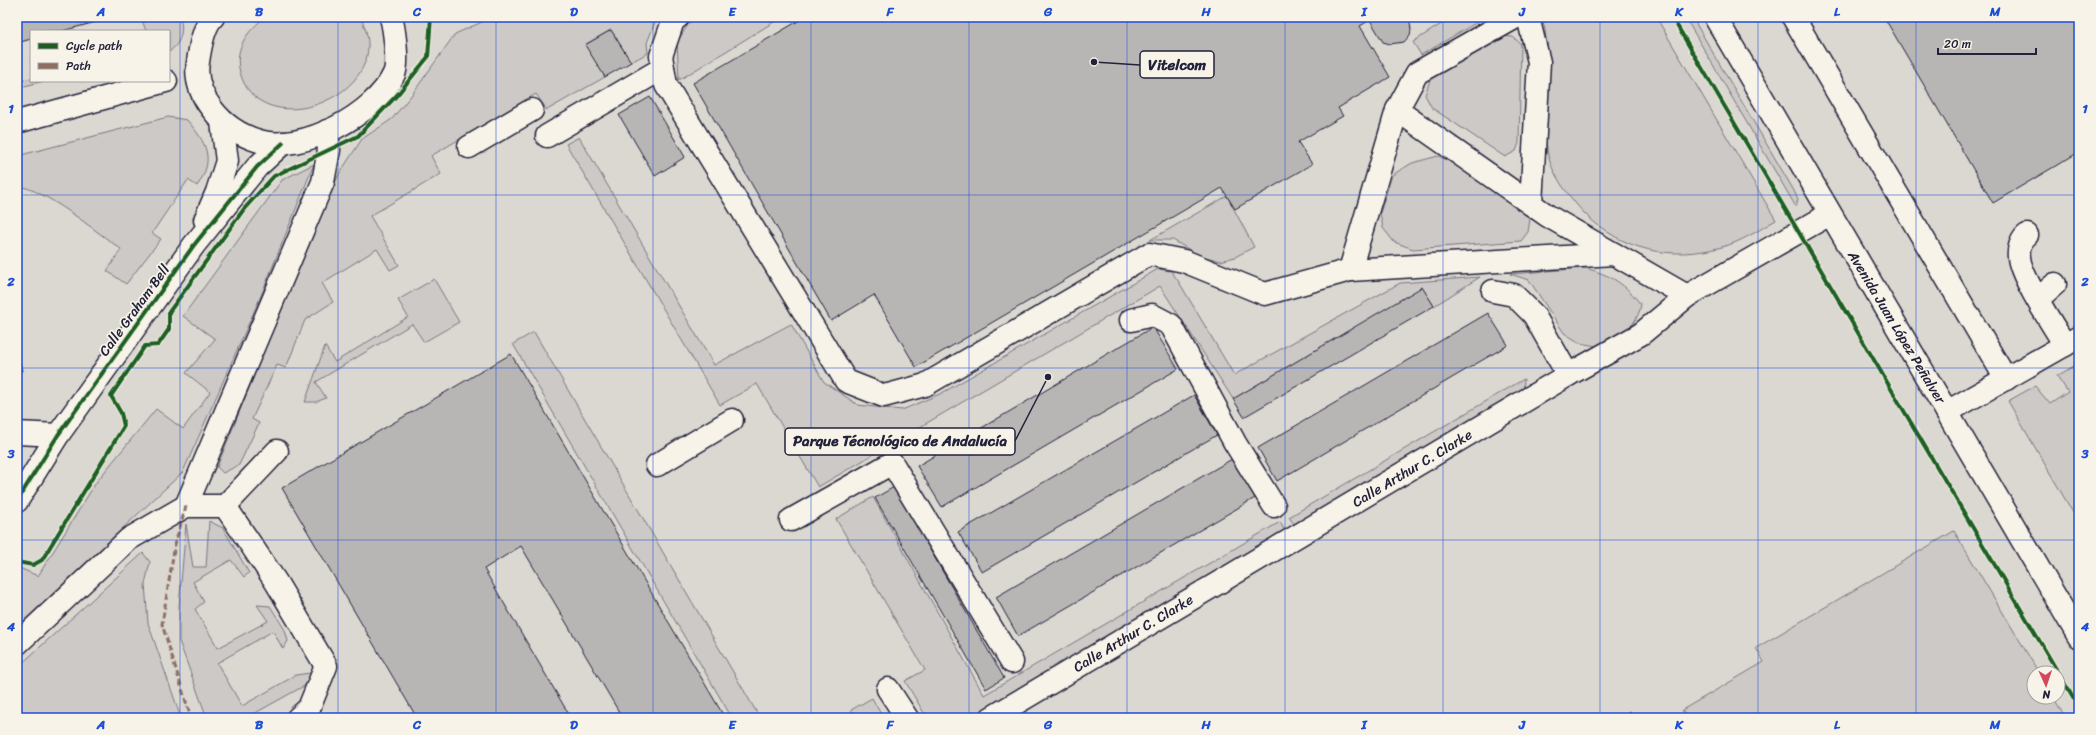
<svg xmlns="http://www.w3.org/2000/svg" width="2096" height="735" viewBox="0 0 2096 735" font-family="Sriracha,sans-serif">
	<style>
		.built { fill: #dbd8d2; fill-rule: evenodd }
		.green { fill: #cdc9c6; stroke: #787680 }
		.building { fill: #b8b6b5; stroke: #22223b }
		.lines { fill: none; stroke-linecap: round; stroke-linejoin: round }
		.minor-casing { stroke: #22223b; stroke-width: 25 }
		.major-casing { stroke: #22223b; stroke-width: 25 }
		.minor { stroke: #f7f3e8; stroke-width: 22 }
		.major { stroke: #f7f3e8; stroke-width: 22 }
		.quiet { stroke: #8d6e63; stroke-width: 3; stroke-dasharray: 6 3; stroke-linecap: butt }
		.cycleway-casing { stroke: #f7f3e8; stroke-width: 6 }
		.cycleway { stroke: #1b5e20; stroke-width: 4 }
		.grid { fill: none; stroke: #1d4ed8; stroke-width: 1; stroke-opacity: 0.55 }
		.labels { text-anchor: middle; stroke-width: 3.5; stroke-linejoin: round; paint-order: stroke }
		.street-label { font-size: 14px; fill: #22223b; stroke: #f7f3e8 }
		.leader { fill: none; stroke: #22223b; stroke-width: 1.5 }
		.callout-dot { fill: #22223b; stroke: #f7f3e8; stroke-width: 1.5 }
		.callout { fill: #f7f3e8; stroke: #22223b; stroke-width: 1.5 }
		.callout-label { font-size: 15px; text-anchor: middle; font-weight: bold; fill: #22223b }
		.neatline { fill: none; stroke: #1d4ed8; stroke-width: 1.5 }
		.grid-label { font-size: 13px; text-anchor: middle; font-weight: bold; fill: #1d4ed8 }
	</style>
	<rect width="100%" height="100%" fill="#eae6de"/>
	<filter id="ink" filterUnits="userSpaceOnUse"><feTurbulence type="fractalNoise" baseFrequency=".025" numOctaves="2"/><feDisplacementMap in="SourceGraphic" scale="8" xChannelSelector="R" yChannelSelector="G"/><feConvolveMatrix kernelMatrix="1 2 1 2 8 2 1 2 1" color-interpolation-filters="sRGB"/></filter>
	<g filter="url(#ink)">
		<!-- built -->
		<path class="built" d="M17,17h2062v701h-2062zM31,31h138v50h-138zM2034,673h24v24h-24z"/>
		<!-- green -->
		<g class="green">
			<path d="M141,17h39c4,14 1,26 -11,35v-21h-23z"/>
			<path d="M265,17h95c44,77 -105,134 -121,51 -4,-22 10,-38 26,-51z"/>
			<path d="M493,17h164l-10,26 1,10 -17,9 -20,-32 -25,14 19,33 -58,33 -11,-16 -105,62 10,18 -71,42 29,49 -9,5 -13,-21 -55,34 11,19 -28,18 -19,48 -9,-3 -25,54 7,4 -20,42 -16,8 -6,-6 77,-190 45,-103 23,-35 30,-20 21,-26 42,-59z"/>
			<path d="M693,17h89l-103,63 -2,-38z"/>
			<path d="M1452,17h34l-65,38 -8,-13z"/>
			<path d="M1542,17h114l120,203c-17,10 -35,22 -54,27 -51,14 -99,4 -137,-33 -13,-14 -29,-34 -35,-52 -5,-15 -4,-30 -4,-45 0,-33 5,-69 -4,-100z"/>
			<path d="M1685,17h7l101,172 5,10 -2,8z"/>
			<path d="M1500,36l13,1 8,7 -2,99 -3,8 -11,6 -73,-49 -7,-13 6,-18z"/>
			<path d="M31,78v3h13l-27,7v-6z"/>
			<path d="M168,117l19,3c19,22 29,39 10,66l-9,-6 -36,53 9,6 -35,45 -19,-13 14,-22c-25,-17 -77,-61 -104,-63v-30z"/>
			<path d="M579,137l135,228 77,-41 33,58 34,23 44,5 40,-17 216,-124 13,2 8,11 55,93 166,-92 80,-6 -46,29 -12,-18 -189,111 -73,-113 -342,201 -61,-103 -37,21 -154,-261z"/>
			<path d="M1438,156c25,10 75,42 92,63l-2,13 -7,9 -108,8 -19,-7 -11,-14 -3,-15 12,-38 20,-12z"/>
			<path d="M314,164l-54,134 -77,174 -166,155v-60l21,9 59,-95 59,-72 27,20 27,-37 -24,-19 29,-34 -32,-23 99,-136z"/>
			<path d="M1227,196l27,51 -19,10 -14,4 -23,-6 -25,-15h-23z"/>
			<path d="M1585,268c26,7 41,16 56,37 -5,24 -21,30 -40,42l-21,-4 -16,-10 -35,-53 -19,-6z"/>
			<path d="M434,279l25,43 -35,20 -12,-18 -96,58 10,16 -10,4h-11l20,-56 10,16 73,-45 -10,-17z"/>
			<path d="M534,332l226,386h-28l-219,-374z"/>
			<path d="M2079,363v160l-71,-122 27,-15 15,18 18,-12 -11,-16z"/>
			<path d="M1524,379l-1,15 -227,133 -7,-10z"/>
			<path d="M873,497l111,198 296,-173 6,11 -315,185h-37l-10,-5 -19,-32 20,-11 -89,-151z"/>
			<path d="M209,521l14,7 26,45 -5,4 -13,-17 -38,22 11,20 -9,7 23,39 50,-27 -11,-16 13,1 15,24 3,11 -5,8 -10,-18 -56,32 25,43 54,-31 14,-2 1,9 -61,34 -1,2h-42l-28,-77v-35l7,-82 7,43h13z"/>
			<path d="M1954,531l85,142h-5v24h19l13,21h-379l-5,-8 82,-48 -8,-14z"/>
			<path d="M143,553l7,9 -5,22 3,39 33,95h-164v-50z"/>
			<path d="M872,698l11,20h-27l-5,-8z"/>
		</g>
		<!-- building -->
		<g class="building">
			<path d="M17,17h98l-53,14h-31v8l-14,4z"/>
			<path d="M805,17h602l3,5 1,8 -1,5 -6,7 -14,2 -7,-2 -13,-22 -10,6 30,51 -52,31 5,8 -45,26 14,22 -77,45 -13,-21 -306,179 -42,-72 -43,26 -138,-238z"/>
			<path d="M1420,17h14l-10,6z"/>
			<path d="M1884,17h195v135l-86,51z"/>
			<path d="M611,30l20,32 -26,15 -20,-32z"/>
			<path d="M650,97l35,60 -30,19 -36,-61z"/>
			<path d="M1422,287l12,19 -190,111 -11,-18z"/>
			<path d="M1488,313l20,32 -231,136 -19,-33z"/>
			<path d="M1153,327l25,42 -236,138 -25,-41z"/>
			<path d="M17,349l5,22 -5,1z"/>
			<path d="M511,354l184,313 30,51h-116l10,-6 -98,-166 -37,23 87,149h-154l-135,-230z"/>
			<path d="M1194,395l23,40 -235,137 -24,-40z"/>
			<path d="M1232,459l23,39 -237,138 -22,-39z"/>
			<path d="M894,487l110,191 -18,11 -111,-191z"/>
			<path d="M1630,711l4,7h-16z"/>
		</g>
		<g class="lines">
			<!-- minor casing -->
			<g class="minor-casing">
				<g id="minor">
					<path d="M213,17c-10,10 -13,31 -15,45 -3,18 3,33 14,47 12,16 27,26 47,32 43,13 117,-27 135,-67 5,-11 0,-46 -3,-57"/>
					<path d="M678,17l-5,4 -12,35 5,29 180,296 38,15 41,-11 224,-131 35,7 81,33 85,-24 264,-16"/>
					<path d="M1528,17l11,45 -8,142"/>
					<path d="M1793,17l213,362"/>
					<path d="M1397,110l151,106 139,80"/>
					<path d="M17,122l149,-41"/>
					<path d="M547,136l116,-68"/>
					<path d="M469,147l63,-37"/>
					<path d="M205,220l12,-28 10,-31 -5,-39"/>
					<path d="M2027,235c-6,5 -9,14 -8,22 1,19 35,70 46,88"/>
					<path d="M1350,270l47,-160 20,-37 99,-56"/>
					<path d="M1493,291l21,4 20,20 34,60"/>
					<path d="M2038,299l17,-15"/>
					<path d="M1131,320l21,-5 19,10 64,118 39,63"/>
					<path d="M1947,412l132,-75"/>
					<path d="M17,433l41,2"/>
					<path d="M657,465l75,-45"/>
					<path d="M17,501l41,-66 136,-190 63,-78 26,-24"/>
					<path d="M186,506l137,-324 6,-32 -2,-19"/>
					<path d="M225,506l51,76 50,84 -17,42 -11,10"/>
					<path d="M791,520l101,-57 120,199"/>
					<path d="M17,644l112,-105 57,-33h39l52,-55"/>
					<path d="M888,689l19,29"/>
					<path d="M991,718l577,-343 73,-41 46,-38 143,-82"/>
				</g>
			</g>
			<!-- major casing -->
			<g class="major-casing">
				<path id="major" d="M1715,17l364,620"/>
			</g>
			<!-- minor -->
			<use href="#minor" class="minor"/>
			<!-- major -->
			<use href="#major" class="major"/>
			<!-- quiet -->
			<path class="quiet" d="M186,506l-11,38 -13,80 29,94"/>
			<!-- cycleway casing -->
			<g class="cycleway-casing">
				<g id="cycleway">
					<path d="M1672,17l407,691"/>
					<path d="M17,501l41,-66 136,-190 63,-78 26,-24"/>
					<path d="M17,562l16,3 9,-5 82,-134 -3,-13 -10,-17 34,-50 13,-1 11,-16v-17l75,-103 30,-33 84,-40 40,-42 30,-37 3,-40"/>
				</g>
			</g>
			<!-- cycleway -->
			<use href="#cycleway" class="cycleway"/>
		</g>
	</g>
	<!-- grid -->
	<path class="grid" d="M180,17v701M338,17v701M496,17v701M653,17v701M811,17v701M969,17v701M1127,17v701M1285,17v701M1443,17v701M1600,17v701M1758,17v701M1916,17v701M17,195h2062M17,368h2062M17,540h2062"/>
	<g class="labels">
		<!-- street labels -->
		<g class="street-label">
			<text transform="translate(134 310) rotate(-54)" y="5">Calle Graham Bell</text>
			<text transform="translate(1897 327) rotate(59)" y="5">Avenida Juan López Peñalver</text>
			<text transform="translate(1412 468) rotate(-31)" y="5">Calle Arthur C. Clarke</text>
			<text transform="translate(1133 633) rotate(-31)" y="5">Calle Arthur C. Clarke</text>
		</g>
	</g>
	<!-- callouts -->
	<path class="leader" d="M1094 62L1140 65M1048 377L1015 441"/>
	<g class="callout-dot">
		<circle cx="1094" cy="62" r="4"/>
		<circle cx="1048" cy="377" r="4"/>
	</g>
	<g class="callout">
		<rect x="1140" y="51" width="74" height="27" rx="4"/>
		<rect x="785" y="428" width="230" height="27" rx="4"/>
	</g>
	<g class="callout-label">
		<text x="1177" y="70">Vitelcom</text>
		<text x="900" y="446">Parque Técnológico de Andalucía</text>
	</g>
	<!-- margin -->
	<rect width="2096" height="735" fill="none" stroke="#f7f3e8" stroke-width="44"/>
	<!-- legend -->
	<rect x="30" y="30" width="140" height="52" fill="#f7f3e8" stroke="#a29fa3"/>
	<rect x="38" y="43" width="20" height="6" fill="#1b5e20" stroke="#a29fa3"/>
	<text x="66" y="50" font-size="12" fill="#22223b">Cycle path</text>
	<rect x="38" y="63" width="20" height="6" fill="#8d6e63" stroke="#a29fa3"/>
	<text x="66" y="70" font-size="12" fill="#22223b">Path</text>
	<!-- north arrow -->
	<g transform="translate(2046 685) rotate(177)"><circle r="19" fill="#f7f3e8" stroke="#a29fa3"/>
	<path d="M0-3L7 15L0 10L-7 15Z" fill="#d1495b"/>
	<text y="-6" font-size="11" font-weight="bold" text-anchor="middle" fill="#22223b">N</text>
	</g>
	<!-- scale -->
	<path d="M1938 48v6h98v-6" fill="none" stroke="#22223b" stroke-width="2"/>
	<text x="1944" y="48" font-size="12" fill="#22223b" stroke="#f7f3e8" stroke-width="3" paint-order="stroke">20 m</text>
	<rect x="22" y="22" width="2052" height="691" class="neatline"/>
	<g class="grid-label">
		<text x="101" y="16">A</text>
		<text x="259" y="16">B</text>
		<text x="417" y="16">C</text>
		<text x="574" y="16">D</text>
		<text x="732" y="16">E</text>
		<text x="890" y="16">F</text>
		<text x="1048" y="16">G</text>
		<text x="1206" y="16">H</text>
		<text x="1364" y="16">I</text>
		<text x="1522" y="16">J</text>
		<text x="1679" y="16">K</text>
		<text x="1837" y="16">L</text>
		<text x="1995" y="16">M</text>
		<text x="11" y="113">1</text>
		<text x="2085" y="113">1</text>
		<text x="11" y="286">2</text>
		<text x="2085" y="286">2</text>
		<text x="11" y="458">3</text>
		<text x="2085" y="458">3</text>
		<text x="11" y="631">4</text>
		<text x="2085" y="631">4</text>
		<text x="101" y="729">A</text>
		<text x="259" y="729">B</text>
		<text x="417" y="729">C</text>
		<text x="574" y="729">D</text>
		<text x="732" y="729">E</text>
		<text x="890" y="729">F</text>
		<text x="1048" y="729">G</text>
		<text x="1206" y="729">H</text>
		<text x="1364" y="729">I</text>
		<text x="1522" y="729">J</text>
		<text x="1679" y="729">K</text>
		<text x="1837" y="729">L</text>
		<text x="1995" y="729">M</text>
	</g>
</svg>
